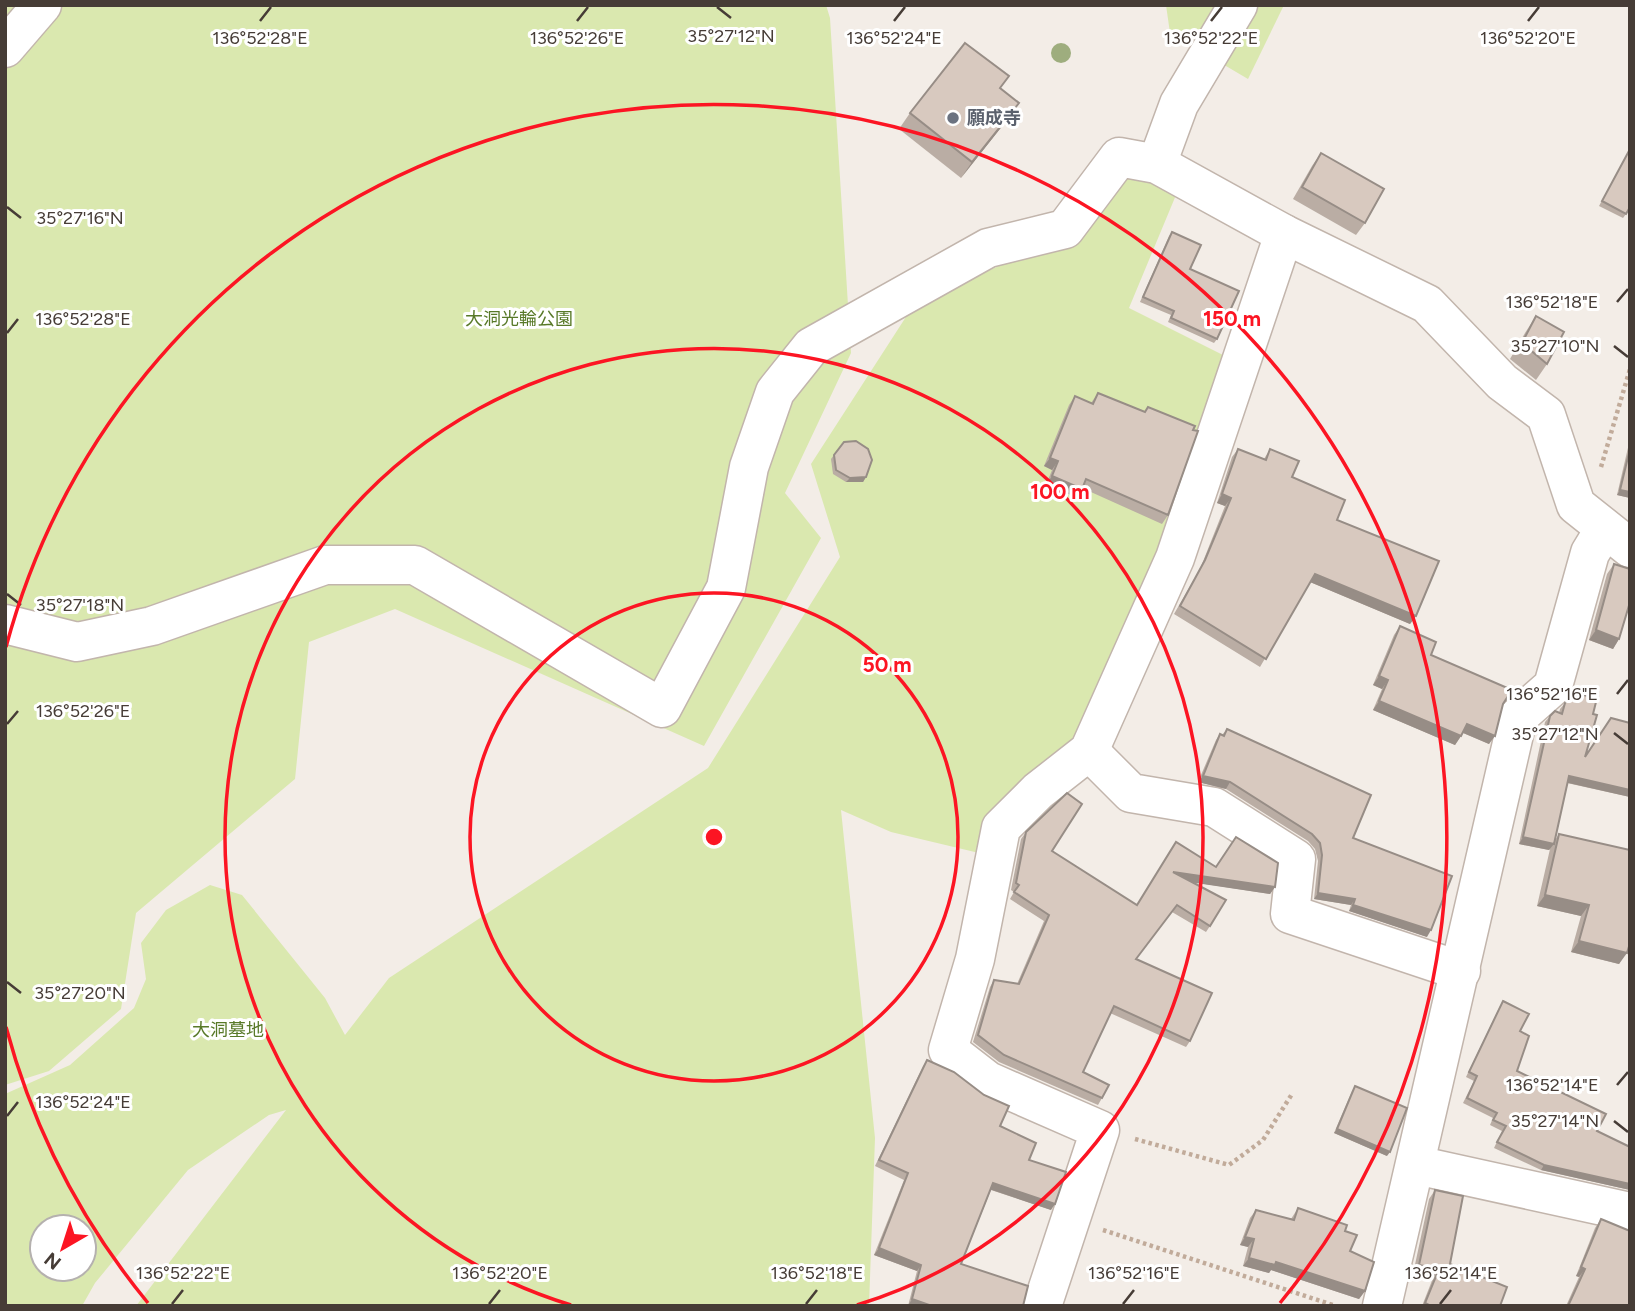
<svg xmlns="http://www.w3.org/2000/svg" width="1635" height="1311" viewBox="0 0 1635 1311" font-family="Figtree,'Noto Sans JP',sans-serif">
	<style>
		.green { fill: #dae8af; fill-rule: evenodd }
		.lines { fill: none; stroke-linecap: round; stroke-linejoin: round }
		.street-casing { stroke: #c2b5ac; stroke-width: 41 }
		.path { stroke: #c1ab9a; stroke-width: 4.5; stroke-dasharray: 3.5 3.5; stroke-linecap: butt }
		.street { stroke: #fff; stroke-width: 38 }
		.tree { fill: #9ead7e }
		.wall { fill: #baada4 }
		.shaded-wall { fill: #978d86 }
		.building { fill: #d8c9bf; stroke: #978d86; stroke-width: 2 }
		.ticks { fill: none; stroke: #463c36; stroke-width: 2.5 }
		.ring { fill: none; stroke: #fc1523; stroke-width: 3.5 }
		.worship-dot { fill: #6b7280; stroke: #fff; stroke-width: 2.5 }
		.labels { text-anchor: middle; stroke-width: 6; stroke-linejoin: round; paint-order: stroke }
		.worship-label { font-size: 18px; font-weight: bold; fill: #5b616d; stroke: #fff; text-anchor: start }
		.park-label { font-size: 18px; fill: #587928; stroke: #fff }
		.ticks-label { font-size: 18px; text-anchor: middle; fill: #463c36; stroke: #fff; stroke-width: 6; stroke-linejoin: round; paint-order: stroke }
		.centre { fill: #fc1523; stroke: #fff; stroke-width: 3.5 }
		.ring-label { font-size: 21px; text-anchor: middle; font-weight: bold; fill: #fc1523; stroke: #fff; stroke-width: 6; stroke-linejoin: round; paint-order: stroke }
	</style>
	<rect width="100%" height="100%" fill="#f3ede7"/>
	<!-- green -->
	<g class="green">
		<path d="M5,5h821l4,13 21,335 -66,140 36,45 -117,208 -309,-137 -86,33 -14,137 -159,134 -15,96 -72,62 -44,14z"/>
		<path d="M1166,5h118l-36,74 -78,-46z"/>
		<path d="M1121,168l55,27 -47,113 104,52 -152,383 -102,110 -88,-21 -50,-22 34,328 -6,168h-733l150,-196 -17,5 -81,55 -93,113 -13,23h-77v-212l65,-29 64,-57 12,-29 -5,-36 25,-33 44,-25 32,10 83,103 20,37 44,-57 319,-210 132,-211 -29,-93 102,-158 116,-54zM42,1227h42v42h-42z"/>
	</g>
	<g class="lines">
		<!-- street casing -->
		<g class="street-casing">
			<g id="street">
				<path d="M5,48l37,-43"/>
				<path d="M1157,164l22,-60 59,-99"/>
				<path d="M5,624l72,18 75,-16 173,-61h90l247,143 64,-120 23,-121 26,-75 36,-45 177,-99 77,-19 54,-72 38,7 127,70 143,70 75,78 44,33 30,90 54,43"/>
				<path d="M1089,751l42,42 83,14 82,52 -6,55 171,57"/>
				<path d="M1416,1165l214,47"/>
				<path d="M1042,1306l58,-176 -112,-49 -40,-31 27,-91 26,-131 37,-37 51,-40 86,-193 109,-324"/>
				<path d="M1382,1306l136,-589 35,-31 37,-133 14,-23"/>
			</g>
		</g>
		<!-- path -->
		<g class="path">
			<path d="M1601,467l29,-98"/>
			<path d="M1135,1139l94,26 34,-25 29,-46"/>
			<path d="M1103,1230l233,76"/>
		</g>
		<!-- street -->
		<use href="#street" class="street"/>
	</g>
	<!-- trees -->
	<circle class="tree" cx="1061" cy="53" r="10"/>
	<!-- wall -->
	<g class="wall">
		<path d="M1000,88l19,15 -12,17 -46,58 -62,-49 11,-16z"/>
		<path d="M1630,149l-4,65 -3,4 -24,-12z"/>
		<path d="M1321,153l44,70 -9,12 -63,-36 19,-33z"/>
		<path d="M1172,232l18,37 27,70 -3,4 -46,-21 3,-7 -31,-13 29,-66z"/>
		<path d="M1536,316l11,48 -11,16 -26,-21 15,-26z"/>
		<path d="M1098,393l46,19 4,-5 20,108 -6,9 -80,-36 -6,9 -30,-12 6,-15 -8,-4 25,-61 6,-9 16,7z"/>
		<path d="M1630,439v59l-13,-3z"/>
		<path d="M844,442l22,35 -3,5h-17l-13,-8 -2,-15z"/>
		<path d="M1238,449l26,10 6,-10 22,28 45,43 79,96 -6,8 -100,-42 -50,85 -86,-53 26,-45 25,-63 -8,-3 15,-46z"/>
		<path d="M1614,564l5,75 -6,10 -24,-9 18,-66z"/>
		<path d="M1400,626l31,29 72,49 -14,40 -26,-11 -8,12 -82,-35 9,-21 -9,-4 21,-50z"/>
		<path d="M1565,703l20,54 45,-34v74l-63,-14 -12,57 4,-6 71,16v99l-2,-1 -9,16 -48,-12 10,-36 -44,-10 13,-57 -1,1 -30,-6 26,-122 5,-6 9,-3 1,-4z"/>
		<path d="M1227,729l126,109 74,99 -78,-26 2,-6 -37,-6 4,-38 -3,-12 -7,-8 -82,-52 -28,-7 18,-42 4,-6 2,1z"/>
		<path d="M1026,832l26,19 84,54 80,-38 59,20 -5,7 -78,-12 18,44 -4,6 -34,-20 -36,47 54,82 -4,6 -76,-34 -27,59 19,26 -4,7 -99,-43 -26,-20 17,-55 4,-7 23,4 27,-63 -34,-22 4,-7 -3,-2 10,-51z"/>
		<path d="M1503,1001l17,30 -3,40 80,60 33,16v43l-89,-20 -47,-22 8,-17 -12,-6 3,-7 -30,-15 11,-22 -8,-4 34,-71z"/>
		<path d="M927,1060l73,66 29,34 22,50 -60,-20 -30,74 62,42h-115l9,-35 -43,-16 30,-75 -29,-14 48,-100z"/>
		<path d="M1355,1086l32,70 -53,-23 18,-42z"/>
		<path d="M1435,1190l15,74 50,42h-78l11,-28 -20,-4 16,-75z"/>
		<path d="M1298,1208l47,23 5,20 15,40 -6,8 -88,-29 -2,3 -26,-7 5,-19 -8,-2 10,-27 6,-8 35,9z"/>
		<path d="M1601,1219l29,87h-64l13,-29 -3,-1 19,-48z"/>
	</g>
	<!-- shaded-wall -->
	<g class="shaded-wall">
		<path d="M1019,103l-12,17 -46,58 11,-16z"/>
		<path d="M1050,458l8,3 -6,9 -8,-4z"/>
		<path d="M1052,476l30,13 -6,8 -30,-12z"/>
		<path d="M866,477l-3,5h-17l4,-4z"/>
		<path d="M1620,490l10,2v6l-13,-3z"/>
		<path d="M1222,494l9,4 -6,8 -8,-3z"/>
		<path d="M1315,574l101,42 -6,8 -100,-42z"/>
		<path d="M1596,630l23,9 -6,10 -24,-9z"/>
		<path d="M1379,676l9,4 -6,9 -9,-4z"/>
		<path d="M1379,701l82,35 -6,9 -82,-35z"/>
		<path d="M1467,724l28,12 -6,8 -28,-12z"/>
		<path d="M1203,776l27,6 -4,7 -28,-7z"/>
		<path d="M1569,776l61,14v7l-66,-15z"/>
		<path d="M1523,837l31,7 -5,6 -30,-6z"/>
		<path d="M1173,872l102,15 -5,7 -101,-15z"/>
		<path d="M1318,893l37,6 -4,6 -37,-6z"/>
		<path d="M1545,895l44,10 -8,11 -44,-10z"/>
		<path d="M1353,905l78,25 -4,7 -78,-26z"/>
		<path d="M1579,941l48,12 -8,11 -48,-12z"/>
		<path d="M1337,1129l53,23 -3,4 -53,-23z"/>
		<path d="M1544,1165l86,19v6l-89,-20z"/>
		<path d="M993,1183l62,21 -4,6 -62,-21z"/>
		<path d="M1245,1237l9,2 -6,8 -8,-2z"/>
		<path d="M879,1248l42,17 -4,6 -43,-16z"/>
		<path d="M1249,1258l27,4 89,29 -6,8 -88,-29 -2,3 -26,-7z"/>
		<path d="M1419,1265l20,4 -6,9 -20,-4z"/>
		<path d="M1581,1267l4,2 -6,8 -3,-1z"/>
		<path d="M912,1299l20,7h-24z"/>
	</g>
	<!-- building -->
	<g class="building">
		<path d="M965,43l44,33 -9,12 19,15 -47,59 -62,-49z"/>
		<path d="M1630,149v58l-4,7 -24,-13z"/>
		<path d="M1321,153l63,36 -19,34 -63,-36z"/>
		<path d="M1172,232l29,13 -11,24 49,22 -22,48 -46,-21 3,-7 -31,-14z"/>
		<path d="M1536,316l28,16 -17,32 -25,-21z"/>
		<path d="M1098,393l47,19 3,-5 47,19 -2,4 5,1 -30,84 -82,-36 -4,10 -30,-13 6,-15 -8,-3 25,-62 18,8z"/>
		<path d="M856,441l12,8 4,11 -6,17 -16,1 -14,-8 -2,-15 10,-13z"/>
		<path d="M1238,449l28,11 4,-11 29,12 -7,16 53,23 -8,20 102,41 -23,55 -101,-42 -49,85 -86,-53 25,-46 26,-62 -9,-4z"/>
		<path d="M1630,449v43l-10,-2z"/>
		<path d="M1614,564l16,5v33l-11,37 -23,-9z"/>
		<path d="M1400,626l36,16 -5,13 81,35 -9,14 -8,32 -28,-12 -6,12 -82,-35 9,-21 -9,-4z"/>
		<path d="M1574,693l23,5 -4,16 4,1 -12,42 26,-39 19,5v67l-61,-14 -15,68 -31,-7 27,-121 5,-5 7,3 3,-11z"/>
		<path d="M1227,729l144,66 -18,43 99,38 -21,54 -78,-25 2,-6 -37,-6 4,-38 -2,-12 -8,-9 -82,-52 -27,-6 17,-42 4,2z"/>
		<path d="M1067,793l15,11 -30,47 85,54 39,-63 40,25 20,-30 42,26 -3,24 -102,-15 53,28 -16,26 -33,-21 -41,54 76,34 -22,48 -76,-35 -31,66 26,13 -7,13 -98,-43 -26,-20 16,-55 25,4 30,-69 -35,-23 5,-7 -3,-2 10,-51z"/>
		<path d="M1559,834l71,16v93l-3,10 -48,-12 10,-36 -44,-10z"/>
		<path d="M1503,1001l26,13 -9,17 9,5 -12,35 89,43 -9,17 33,16v37l-86,-19 -47,-23 9,-16 -13,-6 4,-7 -30,-15 10,-22 -8,-4z"/>
		<path d="M927,1060l27,12 30,23 25,11 -9,20 36,17 -7,17 37,12 -11,32 -62,-21 -32,81 67,22 -5,20h-91l-20,-7 9,-34 -42,-17 29,-75 -29,-13z"/>
		<path d="M1355,1086l52,22 -17,44 -53,-23z"/>
		<path d="M1435,1190l28,6 -13,68 57,23 -7,19h-69l-6,-3 14,-34 -20,-4z"/>
		<path d="M1298,1208l49,17 -2,6 12,4 -7,16 24,11 -9,29 -89,-29 -1,3 -26,-7 5,-19 -9,-2 11,-27 38,10z"/>
		<path d="M1601,1219l29,12v75h-62l17,-37 -4,-2z"/>
	</g>
	<!-- ticks -->
	<path class="ticks" d="M717,7l14,11M260,21l11,-14M577,21l11,-14M894,21l11,-14M1211,21l11,-14M1528,21l11,-14M7,207l14,11M1617,302l11,-13M7,333l11,-14M1614,346l14,11M7,594l14,11M1617,694l11,-14M7,724l11,-13M1614,733l14,11M7,982l14,11M1617,1085l11,-13M7,1116l11,-14M1614,1121l14,11M172,1304l11,-14M489,1304l11,-14M806,1304l11,-14M1123,1304l11,-14M1440,1304l11,-14"/>
	<!-- distance rings -->
	<g class="ring">
		<circle cx="714" cy="837" r="244"/>
		<path d="M571 1305A489 489 0 1 1 857 1305"/>
		<path d="M148 1303A733 733 0 0 1 6 1027M6 647A733 733 0 1 1 1280 1303"/>
	</g>
	<!-- markers -->
	<circle class="worship-dot" cx="953" cy="118" r="7"/>
	<g class="labels">
		<!-- worship labels -->
		<g class="worship-label">
			<text x="967" y="124">願成寺</text>
		</g>
		<!-- park labels -->
		<g class="park-label">
			<text x="519" y="325">大洞光輪公園</text>
			<text x="228" y="1036">大洞墓地</text>
		</g>
	</g>
	<g class="ticks-label">
		<text x="731" y="42">35°27'12"N</text>
		<text x="260" y="44">136°52'28"E</text>
		<text x="577" y="44">136°52'26"E</text>
		<text x="894" y="44">136°52'24"E</text>
		<text x="1211" y="44">136°52'22"E</text>
		<text x="1528" y="44">136°52'20"E</text>
		<text x="80" y="224">35°27'16"N</text>
		<text x="1552" y="308">136°52'18"E</text>
		<text x="83" y="325">136°52'28"E</text>
		<text x="1555" y="352">35°27'10"N</text>
		<text x="80" y="611">35°27'18"N</text>
		<text x="1552" y="700">136°52'16"E</text>
		<text x="83" y="717">136°52'26"E</text>
		<text x="1555" y="740">35°27'12"N</text>
		<text x="80" y="999">35°27'20"N</text>
		<text x="1552" y="1091">136°52'14"E</text>
		<text x="83" y="1108">136°52'24"E</text>
		<text x="1555" y="1127">35°27'14"N</text>
		<text x="183" y="1279">136°52'22"E</text>
		<text x="500" y="1279">136°52'20"E</text>
		<text x="817" y="1279">136°52'18"E</text>
		<text x="1134" y="1279">136°52'16"E</text>
		<text x="1451" y="1279">136°52'14"E</text>
	</g>
	<circle cx="714" cy="837" r="10" class="centre"/>
	<g class="ring-label">
		<text x="1232" y="326">150 m</text>
		<text x="1060" y="499">100 m</text>
		<text x="887" y="672">50 m</text>
	</g>
	<!-- border -->
	<rect width="1635" height="1311" fill="none" stroke="#463c36" stroke-width="14"/>
	<!-- north arrow -->
	<g transform="translate(63 1248) rotate(219)"><circle r="33" fill="#ffffff" stroke="#b5b1af" stroke-width="2"/>
	<path d="M0-5L12 26L0 18L-12 26Z" fill="#fc1523"/>
	<text y="-10" font-size="19" font-weight="bold" text-anchor="middle" fill="#463c36">N</text>
	</g>
</svg>
